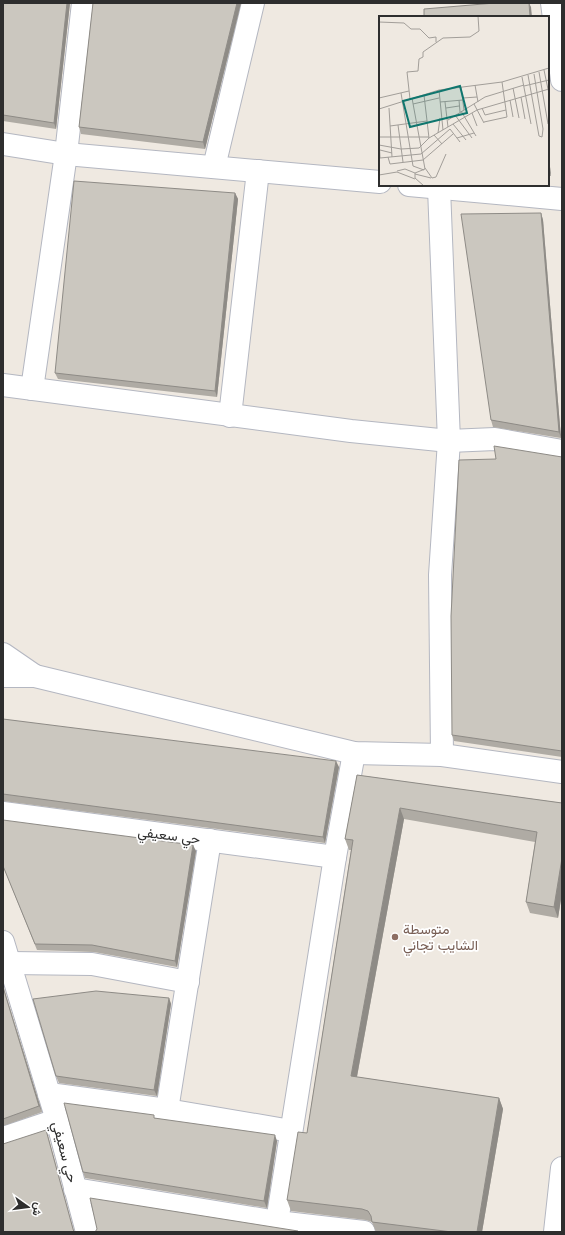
<svg xmlns="http://www.w3.org/2000/svg" width="565" height="1235" viewBox="0 0 565 1235" font-family="Jost,Vazirmatn,sans-serif">
	<style>
		.lines { fill: none; stroke-linecap: round; stroke-linejoin: round }
		.street-casing { stroke: #b4b7c1; stroke-width: 24 }
		.street { stroke: #fff; stroke-width: 22 }
		.wall { fill: #afaba4 }
		.shaded-wall { fill: #8e8b86 }
		.building { fill: #cbc7bf; stroke: #8e8b86 }
		.education-dot { fill: #8d6e63; stroke: #fff; stroke-width: 1.5 }
		.labels { text-anchor: middle; stroke-width: 3.5; stroke-linejoin: round; paint-order: stroke }
		.street-label { font-size: 14px; fill: #2e2e2e; stroke: #fff }
		.education-label { font-size: 14px; fill: #785e54; stroke: #fff; text-anchor: start }
		.inset-road { fill: none; stroke: #a29e99; stroke-width: 1 }
		.view { fill: #0f766e; fill-opacity: 0.15; stroke: #0f766e; stroke-width: 2 }
		.inset-edge { fill: none; stroke: #2e2e2e; stroke-width: 2 }
	</style>
	<rect width="100%" height="100%" fill="#efe9e1"/>
	<g class="lines">
		<!-- street casing -->
		<g class="street-casing">
			<g id="street">
				<path d="M552,3l10,77"/>
				<path d="M3,144l63,10 314,28"/>
				<path d="M214,167l39,-164"/>
				<path d="M409,185l153,14"/>
				<path d="M439,188l10,253 -9,134 2,180"/>
				<path d="M3,385l348,46 98,10 46,-2 67,12"/>
				<path d="M32,389l34,-235 17,-151"/>
				<path d="M230,416l28,-245"/>
				<path d="M3,654l32,22"/>
				<path d="M3,676h32l319,77 88,2 120,17"/>
				<path d="M3,813l332,44"/>
				<path d="M3,942l54,178 30,112"/>
				<path d="M10,963l82,1 96,18"/>
				<path d="M49,1094l118,16 124,21"/>
				<path d="M167,1110l43,-270"/>
				<path d="M3,1138l54,-18"/>
				<path d="M75,1189l202,33 87,10"/>
				<path d="M277,1222l58,-365 19,-104"/>
				<path d="M555,1232l7,-64"/>
			</g>
		</g>
		<!-- street -->
		<use href="#street" class="street"/>
	</g>
	<!-- wall -->
	<g class="wall">
		<path d="M3,3h67l-14,126 -53,-8z"/>
		<path d="M93,3h148l-36,146 -124,-15 -2,-7z"/>
		<path d="M548,149l3,27h-3z"/>
		<path d="M235,193l3,6 -21,198 -159,-18 -3,-6z"/>
		<path d="M541,213l2,7 18,218 -68,-11 -2,-7z"/>
		<path d="M562,457v300l-108,-16 -2,-6z"/>
		<path d="M3,719l336,48 -14,76 -322,-42z"/>
		<path d="M357,775l205,28v90l-4,25 -28,-5 -4,-11 9,-60 -131,-23 -47,258 142,21 4,11 -21,123h-106l-4,-10 -6,-2 -75,-9 -4,-11 20,-67 44,-283h-2l-4,-11z"/>
		<path d="M196,851l-19,116 -83,-15 -57,-2 -34,-84z"/>
		<path d="M3,986l39,126 -39,14z"/>
		<path d="M169,998l2,6 -14,92 -98,-13 -3,-7z"/>
		<path d="M155,1118l122,23 -10,67 -182,-30 -2,-6z"/>
	</g>
	<!-- shaded-wall -->
	<g class="shaded-wall">
		<path d="M67,3h3l-14,126 -2,-6z"/>
		<path d="M237,3h4l-36,146 -2,-7z"/>
		<path d="M529,3l2,4 1,10h-2z"/>
		<path d="M548,149l3,27 -2,-6 -1,-8z"/>
		<path d="M235,193l3,6 -21,198 -2,-6z"/>
		<path d="M541,213l2,7 18,218 -2,-6z"/>
		<path d="M336,761l3,6 -14,76 -2,-6z"/>
		<path d="M400,808l4,11 -49,268 -4,-11z"/>
		<path d="M193,845l3,6 -19,116 -2,-6z"/>
		<path d="M562,858v35l-4,25 -4,-11z"/>
		<path d="M3,986l39,126 -3,-6z"/>
		<path d="M169,998l2,6 -14,92 -3,-6z"/>
		<path d="M499,1098l4,11 -21,123h-5z"/>
		<path d="M46,1130l2,6 26,96 -1,-3z"/>
		<path d="M275,1135l2,6 -10,67 -3,-7z"/>
	</g>
	<!-- building -->
	<g class="building">
		<path d="M3,3h64l-13,120 -51,-8z"/>
		<path d="M93,3h144l-34,139 -124,-15z"/>
		<path d="M495,3h34l1,14h-106v-8z"/>
		<path d="M74,181l161,12 -20,198 -160,-18z"/>
		<path d="M541,213l18,219 -68,-12 -30,-206z"/>
		<path d="M494,446l68,11v294l-110,-16 -1,-119 8,-156 37,-1z"/>
		<path d="M3,719l333,42 -13,76 -320,-43z"/>
		<path d="M357,775l205,28v55l-8,49 -28,-5 11,-70 -137,-24 -49,268 148,22 -22,134h-25l-80,-10 -1,-6 -3,-5 -6,-2 -75,-9 11,-68 9,1 46,-293 -8,-1z"/>
		<path d="M3,820l190,25 -18,116 -83,-16 -57,-1 -32,-78z"/>
		<path d="M3,987l36,119 -36,13z"/>
		<path d="M96,991l73,7 -15,92 -98,-14 -23,-77z"/>
		<path d="M64,1103l90,12v3l121,17 -11,66 -181,-29z"/>
		<path d="M46,1130l27,99 1,3h-71v-88z"/>
		<path d="M90,1198l208,33v1h-203l2,-3z"/>
	</g>
	<!-- markers -->
	<circle class="education-dot" cx="395" cy="937" r="4"/>
	<g class="labels">
		<!-- street labels -->
		<g class="street-label">
			<text transform="translate(169 835) rotate(7)" y="5">حي سعيفي</text>
			<text transform="translate(65 1152) rotate(75)" y="5">حي سعيفي</text>
		</g>
		<!-- education labels -->
		<g class="education-label">
			<text x="403" y="934">متوسطة<tspan x="403" dy="16">الشايب تجاني</tspan></text>
		</g>
	</g>
	<!-- overview -->
	<g transform="translate(379 16)">
		<rect width="170" height="170" fill="#efe9e1"/>
		<path class="inset-road" d="M0,6l25,1 7,6h9l9,9 7,-1v5M165,54l5,24M160,56l9,52M149,59l11,61 3,1 1,-8 -9,-55M143,61l9,47M96,69l3,17M145,70l25,-6M82,71l3,23M134,72l6,30M60,74l4,40M22,77l12,73 11,4M45,79l5,43M142,81l4,22M0,82l30,-7M33,82l13,71 -10,4v5l9,8M84,82l14,-1M31,83l-3,-27 11,-1 1,-12 4,-2v-5l20,-14 27,-1 9,-6 -1,-15M80,84l1,12M131,84l3,17M61,86l23,-2M66,86l3,25M34,88l26,-6M95,88l10,19M10,92l3,49M67,92l13,-2M103,92l3,7 21,-5M0,93l60,-19 63,-8 47,-14M82,95l15,25M93,97l5,13M76,99l17,23M69,104l37,-23 39,-12M105,106l23,-5 -5,-35M74,108l13,16M19,109l5,37M11,110l37,-5M71,113l10,13M59,117l2,-15M55,119l8,9M0,121h50M78,122l17,-5M0,123l1,19 41,-4 29,-25M0,129l22,4 18,-1 10,-10 48,-28 72,-21M1,134l12,3M9,141l2,7 33,-4 30,-26M46,152l7,10 4,-1 10,-23M18,155l8,-2 10,4M36,158l16,4M0,159l18,-3 18,7"/>
		<path class="view" d="M81,70l7,27 -57,14 -7,-26z"/>
		<rect width="170" height="170" class="inset-edge"/>
	</g>
	<!-- border -->
	<rect width="565" height="1235" fill="none" stroke="#2e2e2e" stroke-width="8"/>
	<!-- north arrow -->
	<g transform="translate(28 1207) rotate(104)" stroke="#ffffff" stroke-width="3" paint-order="stroke">
	<path d="M0-3L7 15L0 10L-7 15Z" fill="#2e2e2e"/>
	<text y="-6" font-size="11" font-weight="bold" text-anchor="middle" fill="#2e2e2e">ش</text>
	</g>
</svg>
